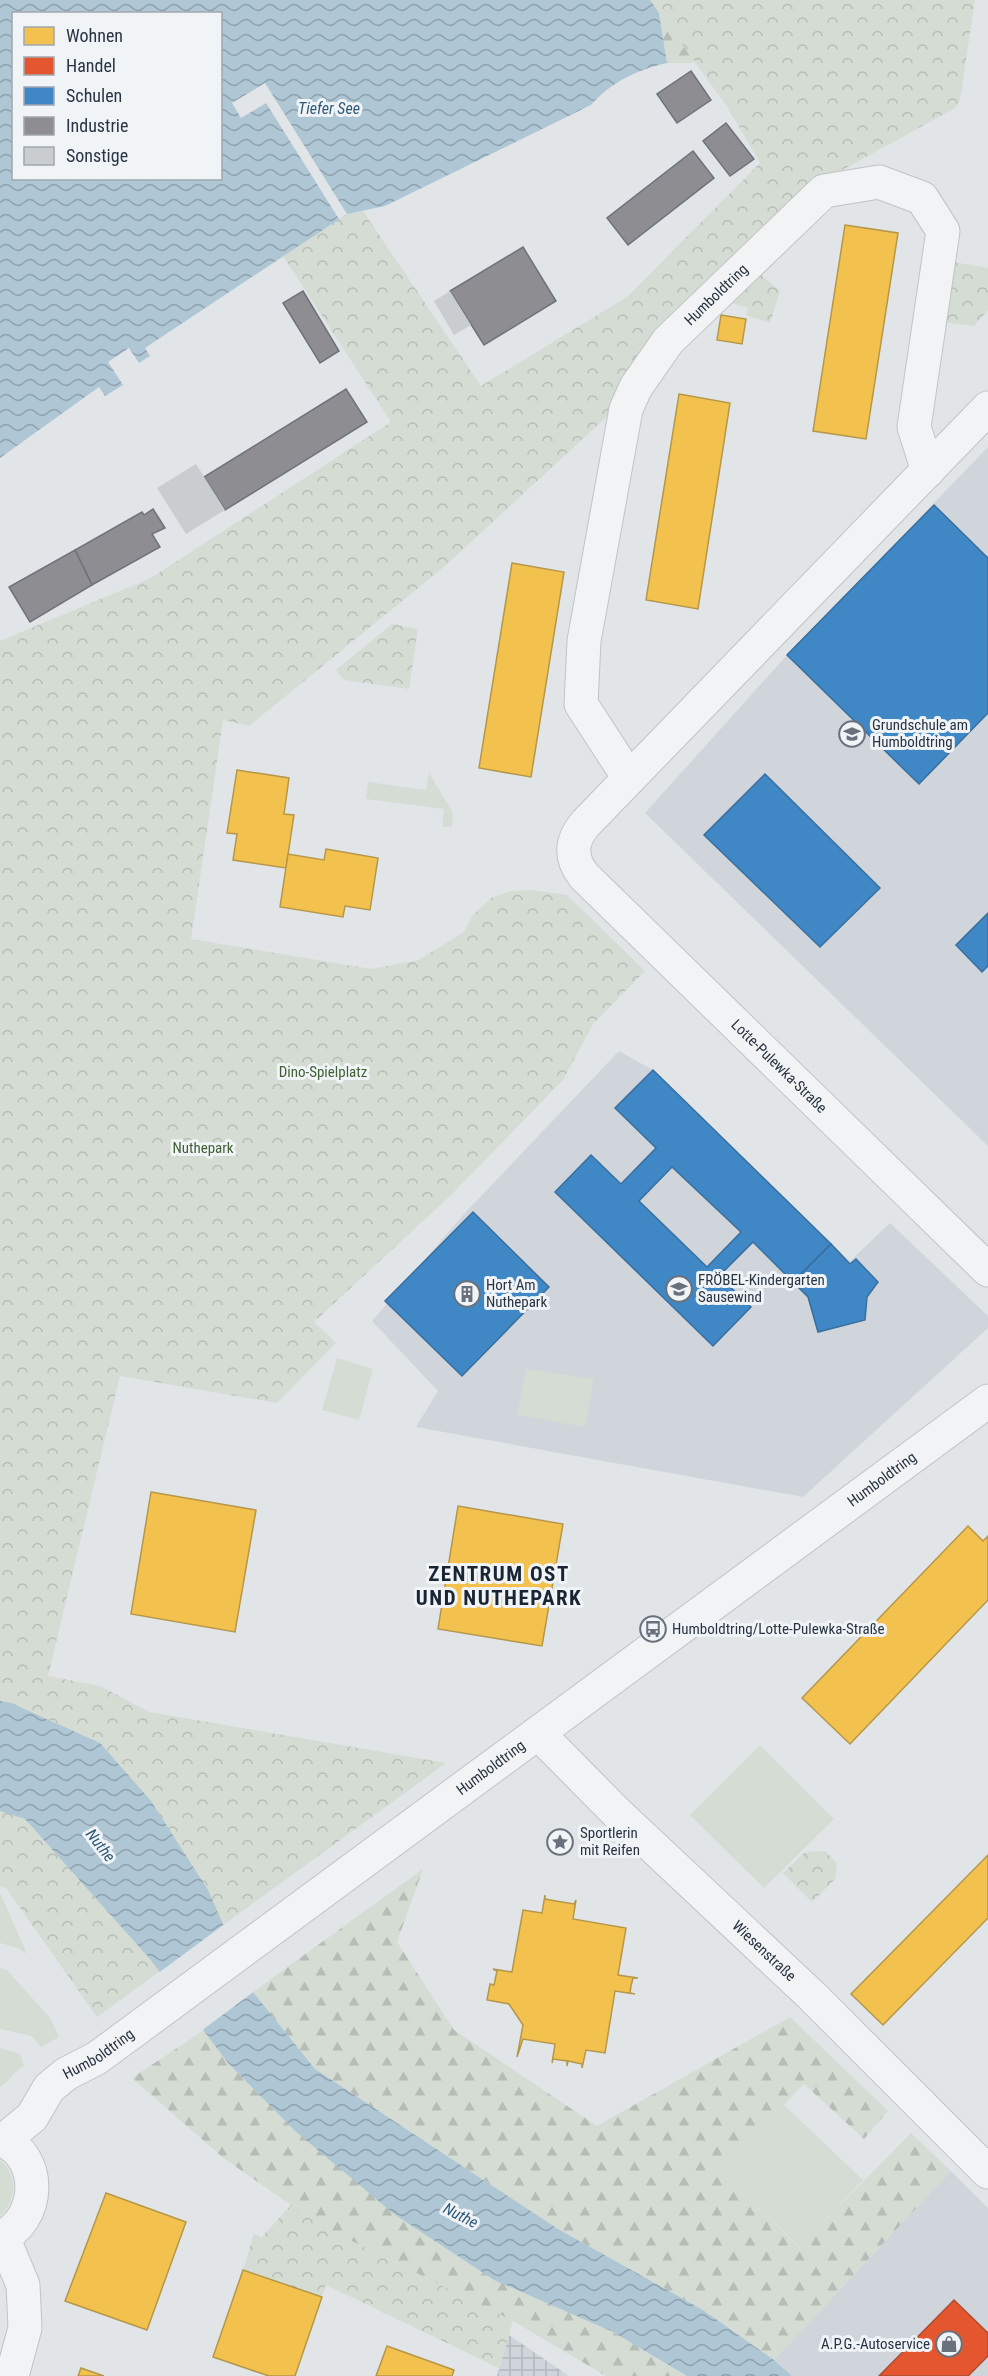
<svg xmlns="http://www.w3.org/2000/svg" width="988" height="2376" viewBox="0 0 988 2376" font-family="'Roboto Condensed',sans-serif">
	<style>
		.built { fill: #d0d5db }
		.industrial { fill: url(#industrial-grid) }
		.grass { fill: #d4dcd3 }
		.forest { fill: url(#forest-firs) }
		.park { fill: url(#park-crowns) }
		.water { fill: url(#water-waves); fill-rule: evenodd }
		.pier { fill: #e2e5e8 }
		.homes { fill: #f2c14e; stroke: #b5974a; stroke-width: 1.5 }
		.shops { fill: #e4572e; stroke: #ac4c34; stroke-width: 1.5 }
		.schools { fill: #3f88c5; stroke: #386f9e; stroke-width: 1.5; fill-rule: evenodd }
		.industry { fill: #8d8d92; stroke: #6f727a; stroke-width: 1.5 }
		.building { fill: #cacdd0 }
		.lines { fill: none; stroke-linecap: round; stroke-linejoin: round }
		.minor-casing { stroke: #c0c3c6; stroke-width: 35 }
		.tertiary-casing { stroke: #c0c3c6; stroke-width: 35 }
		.minor { stroke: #f2f3f4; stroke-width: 33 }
		.tertiary { stroke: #f2f3f4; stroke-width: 33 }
		.labels { text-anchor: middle; stroke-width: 6; stroke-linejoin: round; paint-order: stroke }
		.street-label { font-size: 15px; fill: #283442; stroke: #f0f4f7 }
		.poi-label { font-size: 15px; fill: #283442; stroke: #f0f4f7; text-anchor: start }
		.park-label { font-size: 15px; fill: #415f34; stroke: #f0f4f7 }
		.water-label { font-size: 16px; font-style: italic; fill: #305978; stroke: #f0f4f7 }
		.district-label { font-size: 21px; font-weight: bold; letter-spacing: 1.5px; fill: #1a2533; stroke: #f0f4f7 }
	</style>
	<defs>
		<pattern id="industrial-grid" width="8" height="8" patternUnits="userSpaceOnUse" patternTransform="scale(1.5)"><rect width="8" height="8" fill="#d0d5db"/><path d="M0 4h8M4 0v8" fill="none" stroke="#b3b7bd"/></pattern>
		<pattern id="forest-firs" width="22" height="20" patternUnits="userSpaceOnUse" patternTransform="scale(1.5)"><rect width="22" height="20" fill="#d4dcd3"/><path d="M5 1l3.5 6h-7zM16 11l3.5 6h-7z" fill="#b6bdb6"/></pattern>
		<pattern id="park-crowns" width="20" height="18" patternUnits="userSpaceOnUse" patternTransform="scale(1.5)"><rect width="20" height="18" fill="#d4dcd3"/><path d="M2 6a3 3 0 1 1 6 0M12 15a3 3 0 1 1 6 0" fill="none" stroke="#b6bdb6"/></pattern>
		<pattern id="water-waves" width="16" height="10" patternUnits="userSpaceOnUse" patternTransform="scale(1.5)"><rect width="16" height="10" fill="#afc6d4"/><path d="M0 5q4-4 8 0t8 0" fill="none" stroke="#8ea2ae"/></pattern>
	</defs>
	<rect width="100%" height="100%" fill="#e2e5e8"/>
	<!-- built -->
	<g class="built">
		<path d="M988,447v699l-343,-333 142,-158z"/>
		<path d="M619,1051l34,19 197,191 40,-38 98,93v12l-185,169 -387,-70 22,-36 -66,-70 92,-107z"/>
		<path d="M951,2171l37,37v168h-196l-18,-16z"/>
	</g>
	<!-- industrial -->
	<path class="industrial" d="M509,2335l60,41h-72z"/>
	<!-- grass -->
	<g class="grass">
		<path d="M429,773l24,40 -1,14h-10l2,-18 -78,-10 2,-17 58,8z"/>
		<path d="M337,1358l36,11 -14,51 -37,-10z"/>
		<path d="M526,1369l68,10 -9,48 -68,-12z"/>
		<path d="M760,1745l74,74 -70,69 -74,-73z"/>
		<path d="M0,1895h1l26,59 -9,-6 -18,-5z"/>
		<path d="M0,1968l6,1 44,49 9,19 -18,10 -9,-11 -32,-7z"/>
		<path d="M0,2048l20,6 4,12c-14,8 -13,15 -24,21z"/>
		<path d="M783,2104l80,76 -63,67 -81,-76z"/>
		<path d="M0,2160c18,16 17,40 0,56z"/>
	</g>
	<!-- forest -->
	<g class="forest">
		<path d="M650,0l59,54 -19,9h-23l-8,-50z"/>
		<path d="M423,1869l-26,73 57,88 143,96 193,-109 98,94 -24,28 -60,-55 -85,87 80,76 112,-114 40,38 -177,189 -71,-50 -145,-81 -243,-160 -62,-77z"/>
		<path d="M204,2030l24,33 66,67 319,202 74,44h-81l-93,-55 -192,-95 -99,-69 -90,-79z"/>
	</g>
	<!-- park -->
	<g class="park">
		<path d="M650,0h325l-15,100 -5,8 -129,71 -200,220 -181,167 -196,160 -26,-6 -32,219 180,30 48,-9 45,-28 9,-17 18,-17 20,-7 21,-1 35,5 78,76 -52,53 -30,56 -113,116 -136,126 22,21 -59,60 -157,-27 -72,300 52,10 49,26 297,51 -349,254 -91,-129 -6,-2v-1245l151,-63 240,-156 -108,-166 64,-42 16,-3 118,175 146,-89 133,-134 -32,-55z"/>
		<path d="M948,261l40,7v42l-14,16 -34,-4z"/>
		<path d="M753,268l27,23 -10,32 -24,-8 2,-7 -22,-7z"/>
		<path d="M392,624l26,5 -9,60 -65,-9 -8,-10z"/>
		<path d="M825,1851l12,12 -2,16 -23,23 -29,-29 22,-21z"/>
		<path d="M291,2205l30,21 192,95 -14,47 -173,-83 -4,12 -79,-27 11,-37 7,5z"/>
	</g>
	<!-- water -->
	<g class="water">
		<path d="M0,0h650l9,13 8,50c-29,6 -57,20 -76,42l-206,101 -38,8 -202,134 5,8 -11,7 -10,-15 -21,14 15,23 -18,11 -6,-9 -99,71zM14,14h206v164h-206z"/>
		<path d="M0,1701l11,2 89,40 51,58 57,89 45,102 62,77 243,160 145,81 71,50 18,16h-105l-74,-44 -119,-52 -100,-66 -100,-84 -66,-67 -78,-104 -125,-140 -25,-8z"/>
	</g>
	<!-- pier -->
	<g class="pier">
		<path d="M265,83l82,131 -8,5 -73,-116 -25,15 -9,-15z"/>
		<path d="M226,1923l30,67 -55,41 -44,-57z"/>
	</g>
	<!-- homes -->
	<g class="homes">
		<path d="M845,225l53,8 -32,206 -53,-8z"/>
		<path d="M721,315l25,4 -4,25 -25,-4z"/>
		<path d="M679,394l51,9 -32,206 -52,-9z"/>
		<path d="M512,563l52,9 -33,205 -52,-9z"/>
		<path d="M237,770l52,8 -5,36 10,1 -8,53 -53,-8 4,-26 -10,-1z"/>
		<path d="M326,849l52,9 -8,52 -25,-4 -2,11 -63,-10 8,-53 36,6z"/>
		<path d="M151,1492l105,18 -21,122 -104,-18z"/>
		<path d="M458,1506l105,18 -21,122 -104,-17z"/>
		<path d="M968,1526l15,15 5,-5v64l-138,144 -48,-46z"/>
		<path d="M988,1855v63l-105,107 -32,-31z"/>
		<path d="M545,1895v4l11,2 18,3 2,-4 -3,19 53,9 -8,47 20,3h-5l-2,8 -1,7 5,1 -20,-3 -10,62 -19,-3 -4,18v-4l-14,-3 -1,5v-5l-14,-2 -1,4 3,-19 -32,-5 -6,18 6,-32 -14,-21 -22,-4 3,-16 4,1 3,-14 -4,-2 19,3 11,-62 19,3z"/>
		<path d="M106,2193l80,29 -39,108 -82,-29z"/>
		<path d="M243,2270l79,27 -27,79h-26l-56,-19z"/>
		<path d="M387,2346l67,24 -2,6h-76z"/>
		<path d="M81,2368l23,8h-26z"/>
	</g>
	<!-- shops -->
	<path class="shops" d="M954,2300l34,33v23l-20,20h-89z"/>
	<!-- schools -->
	<g class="schools">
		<path d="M934,505l54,53v155l-69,71 -132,-129z"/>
		<path d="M765,774l115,114 -60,59 -116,-112z"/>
		<path d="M988,913v53l-6,6 -26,-27z"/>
		<path d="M653,1070l178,174 -38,38 -40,-40 -34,34 32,31 -38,39 -158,-154 36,-37 30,29 35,-36 -41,-40zM672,1167l69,65 -34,35 -68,-66z"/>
		<path d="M473,1212l76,75 -87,89 -77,-75z"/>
		<path d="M831,1244l19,20 6,-5 22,23 -11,15 -2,23 -47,12 -10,-35 -15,-15z"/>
	</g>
	<!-- industry -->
	<g class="industry">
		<path d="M691,71l20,29 -34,23 -20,-29z"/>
		<path d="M726,123l28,36 -24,17 -27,-35z"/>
		<path d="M693,151l21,27 -86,67 -21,-27z"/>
		<path d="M523,247l33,54 -72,44 -34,-54z"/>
		<path d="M303,291l36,60 -19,12 -37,-60z"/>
		<path d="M346,389l21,33 -142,88 -21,-33z"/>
		<path d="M153,509l12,19 -13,6 8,13 -68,38 -17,-35 67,-38 2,3z"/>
		<path d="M75,550l17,35 -62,37 -21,-35z"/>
	</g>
	<!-- building -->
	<g class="building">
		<path d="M450,291l21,34 -17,10 -20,-34z"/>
		<path d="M196,464l29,46 -39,24 -29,-46z"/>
	</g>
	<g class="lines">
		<!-- minor casing -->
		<g class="minor-casing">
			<g id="minor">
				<path id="s1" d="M988,408l-402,415c-15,17 -17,34 -2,53l404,394"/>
				<path id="s2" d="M629,778l-48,-74 3,-63 42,-232 10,-22 32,-46 156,-150 55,-9 43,16 21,33 -29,196 14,44"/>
				<path id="s3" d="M538,1733l78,79 195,183 177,177"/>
				<path id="s4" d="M4,2140l28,-23 17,-29 17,-14 31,-16 891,-657"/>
			</g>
		</g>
		<!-- tertiary casing -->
		<g class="tertiary-casing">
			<g id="tertiary">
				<path d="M0,2139c44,17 41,81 0,99"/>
				<path d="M3,2237l20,48 2,43 -13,48"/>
			</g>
		</g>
		<!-- minor -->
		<use href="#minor" class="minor"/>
		<!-- tertiary -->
		<use href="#tertiary" class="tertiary"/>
	</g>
	<!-- icons -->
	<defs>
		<g id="school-ring" transform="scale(1.35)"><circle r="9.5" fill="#f0f4f7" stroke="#69727c" stroke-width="1.5"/><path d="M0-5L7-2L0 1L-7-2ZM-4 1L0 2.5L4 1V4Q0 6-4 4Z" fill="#69727c"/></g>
		<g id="building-ring" transform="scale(1.35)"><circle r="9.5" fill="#f0f4f7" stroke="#69727c" stroke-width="1.5"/><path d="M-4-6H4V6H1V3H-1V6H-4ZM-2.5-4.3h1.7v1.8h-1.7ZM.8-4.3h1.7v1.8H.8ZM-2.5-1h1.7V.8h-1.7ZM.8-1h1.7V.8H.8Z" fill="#69727c"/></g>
		<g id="bus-ring" transform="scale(1.35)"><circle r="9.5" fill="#f0f4f7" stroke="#69727c" stroke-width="1.5"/><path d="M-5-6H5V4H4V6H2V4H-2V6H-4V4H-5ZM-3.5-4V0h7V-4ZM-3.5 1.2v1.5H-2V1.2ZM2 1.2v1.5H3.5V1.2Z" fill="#69727c"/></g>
		<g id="sight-ring" transform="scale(1.35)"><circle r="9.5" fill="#f0f4f7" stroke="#69727c" stroke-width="1.5"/><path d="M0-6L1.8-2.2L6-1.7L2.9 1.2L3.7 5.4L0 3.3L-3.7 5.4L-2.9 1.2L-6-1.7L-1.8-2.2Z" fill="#69727c"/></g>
		<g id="shop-ring" transform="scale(1.35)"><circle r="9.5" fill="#f0f4f7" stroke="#69727c" stroke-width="1.5"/><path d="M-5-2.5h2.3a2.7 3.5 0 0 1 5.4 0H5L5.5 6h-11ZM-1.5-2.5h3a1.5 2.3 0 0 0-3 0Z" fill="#69727c"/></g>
	</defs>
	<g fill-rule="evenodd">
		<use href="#school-ring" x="852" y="734"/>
		<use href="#school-ring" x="679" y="1289"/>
		<use href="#building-ring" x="467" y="1294"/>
		<use href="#bus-ring" x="653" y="1629"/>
		<use href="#sight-ring" x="560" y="1842"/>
		<use href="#shop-ring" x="949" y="2344"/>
	</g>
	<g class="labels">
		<!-- street labels -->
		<g class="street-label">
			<text dy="5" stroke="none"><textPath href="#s2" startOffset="534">Humboldtring</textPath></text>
			<text dy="5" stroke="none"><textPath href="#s1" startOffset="909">Lotte-Pulewka-Straße</textPath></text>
			<text dy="5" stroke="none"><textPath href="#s4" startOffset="1102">Humboldtring</textPath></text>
			<text dy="5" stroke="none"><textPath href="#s4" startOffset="616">Humboldtring</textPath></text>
			<text dy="5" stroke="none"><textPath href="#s3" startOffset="314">Wiesenstraße</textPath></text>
			<text dy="5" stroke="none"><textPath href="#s4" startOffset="130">Humboldtring</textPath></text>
		</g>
		<!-- poi labels -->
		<g class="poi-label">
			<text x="872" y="730">Grundschule am<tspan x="872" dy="17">Humboldtring</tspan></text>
			<text x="698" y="1285">FRÖBEL-Kindergarten<tspan x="698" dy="17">Sausewind</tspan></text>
			<text x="486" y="1290">Hort Am<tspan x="486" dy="17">Nuthepark</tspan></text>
			<text x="672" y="1634">Humboldtring/Lotte-Pulewka-Straße</text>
			<text x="580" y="1838">Sportlerin<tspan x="580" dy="17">mit Reifen</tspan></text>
			<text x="930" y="2349" text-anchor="end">A.P.G.-Autoservice</text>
		</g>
		<!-- park labels -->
		<g class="park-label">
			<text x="323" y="1077">Dino-Spielplatz</text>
			<text x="203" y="1153">Nuthepark</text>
		</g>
		<!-- water labels -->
		<g class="water-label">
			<text x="329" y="114">Tiefer See</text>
			<text transform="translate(101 1845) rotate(52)" y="6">Nuthe</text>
			<text transform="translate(461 2215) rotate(27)" y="6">Nuthe</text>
		</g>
		<!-- district labels -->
		<g class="district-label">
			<text x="499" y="1581">ZENTRUM OST<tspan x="499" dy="24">UND NUTHEPARK</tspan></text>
		</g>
	</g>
	<!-- legend -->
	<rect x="12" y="12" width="210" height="168" fill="#f0f4f7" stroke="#a0a7af" stroke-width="1.5"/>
	<rect x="24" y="27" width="30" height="18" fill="#f2c14e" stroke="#a0a7af" stroke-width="1.5"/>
	<text x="66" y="42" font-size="18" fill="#283442">Wohnen</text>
	<rect x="24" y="57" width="30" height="18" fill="#e4572e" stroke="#a0a7af" stroke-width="1.5"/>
	<text x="66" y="72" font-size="18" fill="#283442">Handel</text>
	<rect x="24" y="87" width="30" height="18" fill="#3f88c5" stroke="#a0a7af" stroke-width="1.5"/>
	<text x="66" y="102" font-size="18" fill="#283442">Schulen</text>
	<rect x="24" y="117" width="30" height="18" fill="#8d8d92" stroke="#a0a7af" stroke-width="1.5"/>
	<text x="66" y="132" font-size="18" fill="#283442">Industrie</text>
	<rect x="24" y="147" width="30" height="18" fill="#cacdd0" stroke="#a0a7af" stroke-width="1.5"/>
	<text x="66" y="162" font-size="18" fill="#283442">Sonstige</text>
</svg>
